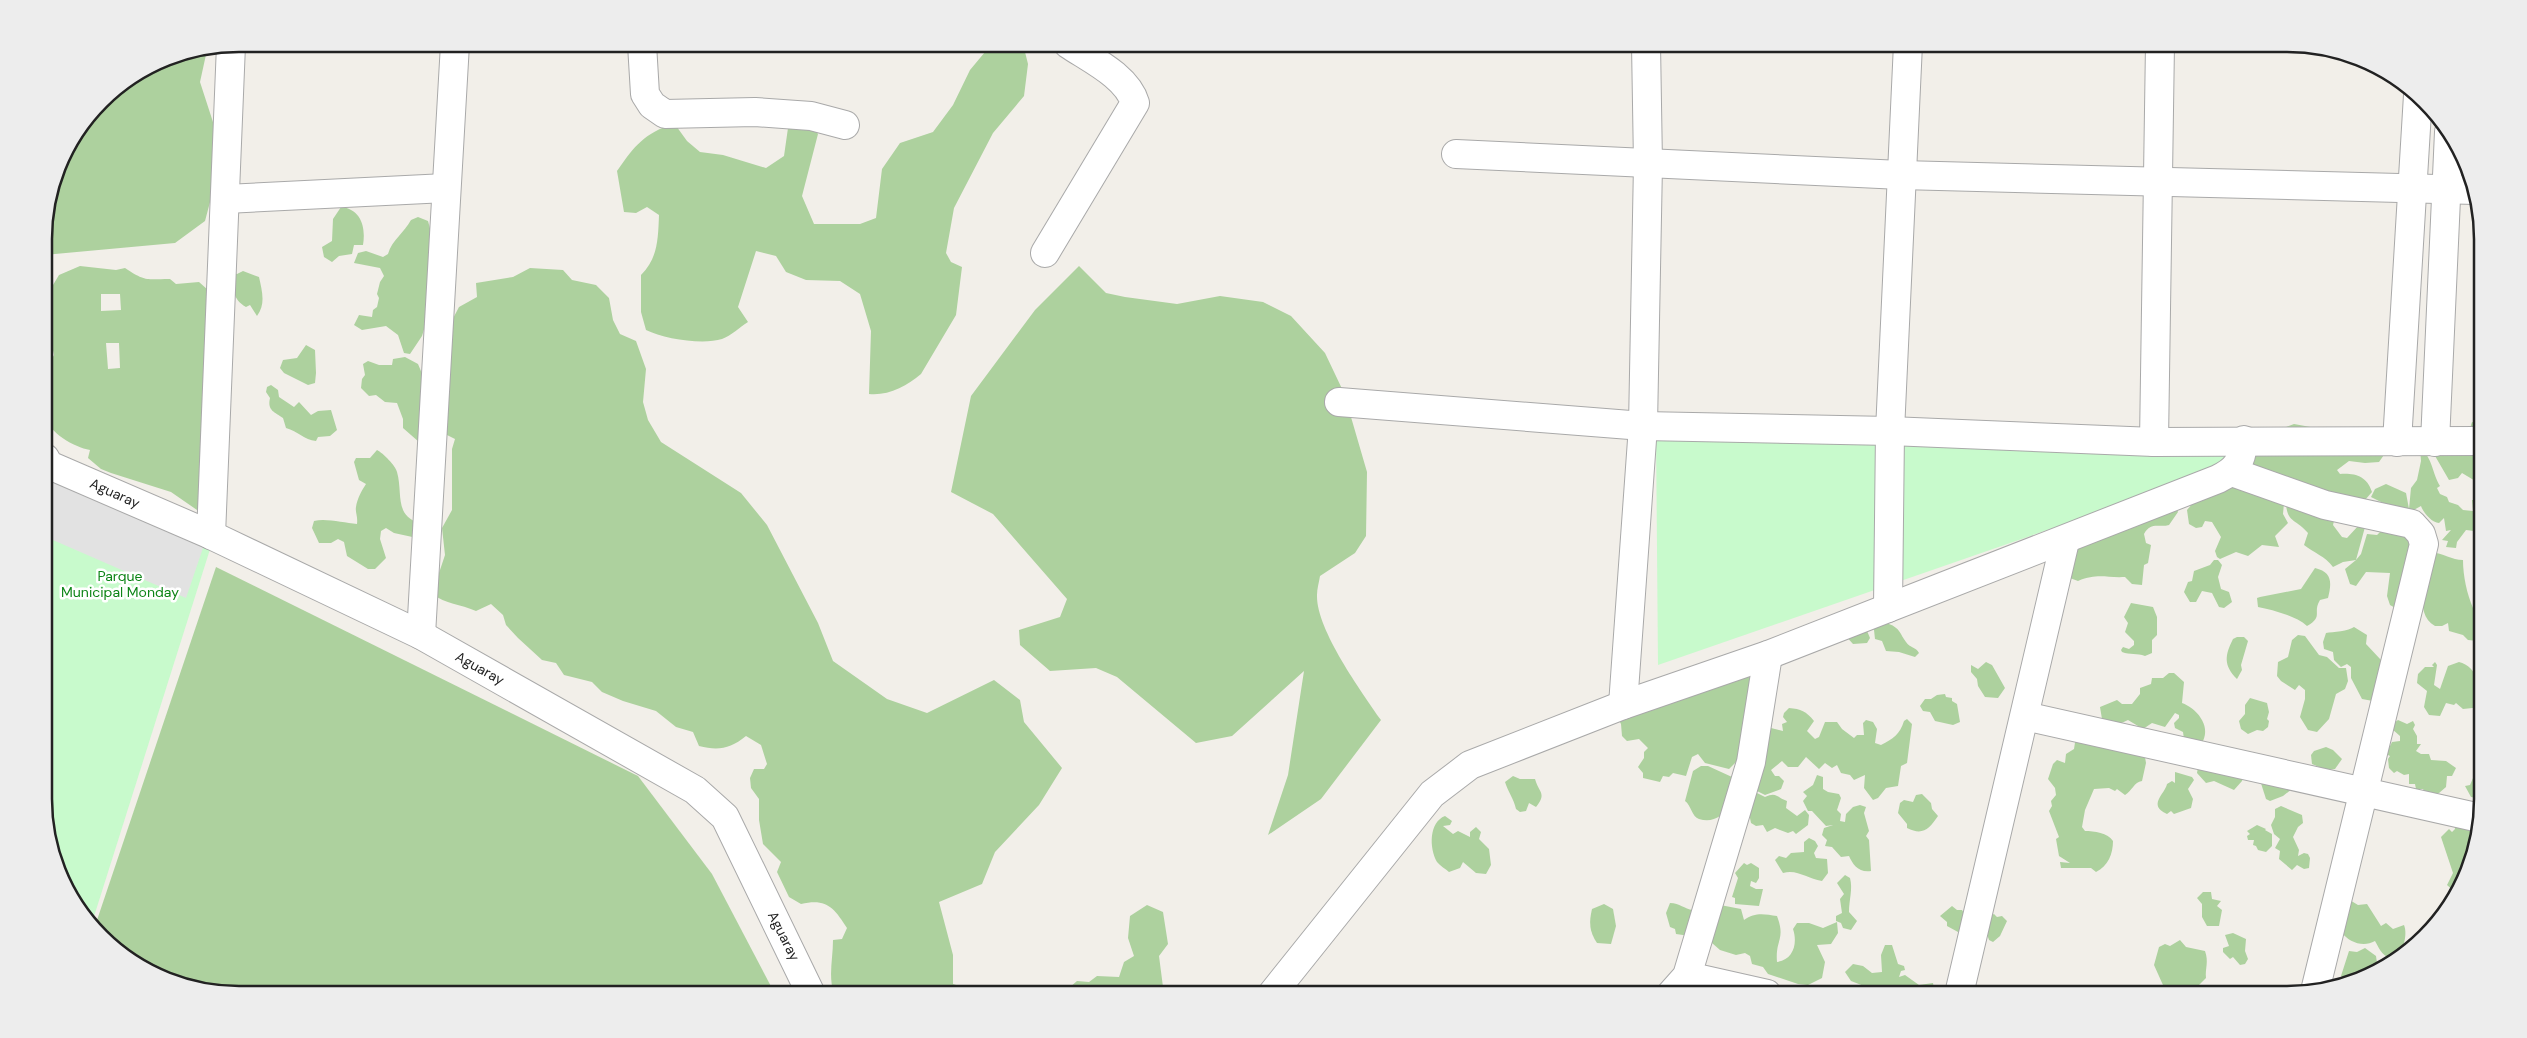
<svg xmlns="http://www.w3.org/2000/svg" width="2527" height="1038" viewBox="0 0 2527 1038" font-family="'DM Sans',sans-serif">
	<style>
		.forest { fill: #add19e; fill-rule: evenodd }
		.park { fill: #c8facc }
		.parking { fill: #e2e2e2 }
		.lines { fill: none; stroke-linecap: round; stroke-linejoin: round }
		.minor-casing { stroke: #a9a9a9; stroke-width: 30 }
		.minor { stroke: #fff; stroke-width: 28 }
		.labels { text-anchor: middle; stroke-width: 5; stroke-linejoin: round; paint-order: stroke }
		.street-label { font-size: 14px; fill: #222; stroke: #fff }
		.park-label { font-size: 14px; fill: #0c8416; stroke: #fff }
		.rim { fill: none; stroke: #222; stroke-width: 2.5 }
	</style>
	<rect width="100%" height="100%" fill="#f2efe9"/>
	<!-- forest -->
	<g class="forest">
		<path d="M1023,44l5,20 -4,32 -31,37 -39,75 -8,45 5,9 11,5 -6,48 -35,59c-14,12 -33,22 -52,20l2,-63 -11,-37 -20,-13 -34,-1 -20,-8 -10,-16 -20,-5 -18,56 10,15c-8,5 -17,14 -26,17 -19,6 -58,0 -76,-9l-5,-18v-37c17,-17 17,-36 18,-60l-12,-8 -11,6 -12,-1 -7,-41c19,-27 26,-36 57,-48l13,18 13,11 23,3 43,13 18,-12 5,-35 21,1 8,12 -16,62 12,28h46l16,-6 6,-49 18,-26 33,-11 20,-27 17,-35 20,-24z"/>
		<path d="M207,50l-7,32 23,71 -18,68 -30,22 -131,12v-29l20,-74 46,-60 55,-33z"/>
		<path d="M341,207c20,2 25,20 22,38h-9l-2,9 -13,2 -7,6 -8,-5 -2,-10 10,-6 1,-22z"/>
		<path d="M418,217l10,4 6,22 -8,80 -4,13 -12,18 -6,-1 -6,-18 -12,-9 -24,4 -8,-5 5,-10 13,2 1,-7 4,-3 2,-9 -2,-4 3,-12 4,-6 -4,-8 -26,-5 4,-10 8,-2 17,6 5,-3c4,-14 16,-21 23,-34z"/>
		<path d="M80,266l36,4 9,-2c21,14 21,11 45,11l6,5 23,-2 18,16 -9,208 -11,4 -26,-18 -60,-19 -10,-4 -13,-11 2,-8c-16,-3 -41,-17 -45,-34 -4,-18 0,-46 9,-61l-2,-9 -7,-11v-44l8,-6 6,-10zM120,294l1,16 -20,1v-17zM106,343h13l1,25 -12,1z"/>
		<path d="M1079,266l27,27 19,4 52,7 43,-8 43,6 28,14 34,37 19,40 23,79 -1,64 -11,17 -35,23c-1,6 -3,13 -3,19 -1,34 44,96 64,125l-60,79 -53,36 20,-60 16,-104 -72,65 -36,7 -79,-66 -21,-9 -46,3 -30,-26 -1,-15 41,-13 7,-18 -74,-85 -42,-22 20,-96 64,-86z"/>
		<path d="M530,268l33,2 9,10 24,5 13,13 4,22 7,14 16,7 10,28 -3,33 5,18 13,22 80,51 26,32 51,98 15,38 54,38 40,14 67,-33 26,20 4,22 38,46 -23,37 -44,47 -13,32 -43,18 14,53v29l32,10h-151c-6,-18 -1,-35 -1,-54l9,-1 5,-11c-13,-20 -20,-30 -46,-24l-12,-7 -12,-25 4,-10 -18,-18 -4,-24v-21l-8,-11 -1,-10 4,-9h10l3,-5 -6,-19 -15,-9c-16,13 -28,15 -47,10l-6,-14 -17,-5 -20,-16 -33,-10 -21,-9 -10,-10 -28,-7 -8,-12 -14,-3 -24,-22 -12,-13 -3,-10 -12,-11 -15,7c-16,-7 -30,-7 -44,-17l13,-39 -3,-27 10,-18v-61l3,-10 -8,-4 -2,-5 3,-102 11,-21 18,-10 -1,-14 37,-6z"/>
		<path d="M243,271l16,6c3,14 7,27 -2,39l-7,-11 -4,2c-14,-8 -13,-19 -14,-34l5,1z"/>
		<path d="M306,345l9,5 1,23 -1,10 -7,2 -24,-12 -4,-5 3,-8 14,-2z"/>
		<path d="M405,357l13,7 5,12 -4,66 -16,-14v-9l-6,-16 -12,-1 -9,-7 -7,1 -8,-8 1,-9 3,-4 -2,-11 5,-3 11,4h13l1,-6z"/>
		<path d="M271,385l7,5 1,7 15,10 5,-5 12,13 7,-4 13,-1 6,20 -7,6 -12,1 -2,4c-12,-1 -18,-10 -30,-13l-3,-10c-8,-6 -16,-7 -13,-20l-4,-6 1,-5z"/>
		<path d="M2472,422l10,2v58h-5l-15,-9 -4,5 -9,2 -18,-31 38,-18z"/>
		<path d="M2294,424l22,4 70,24 -7,10 -14,1 -16,-2 -12,9 3,4c15,-1 27,2 32,18l-7,8 -13,-4 -12,1 -7,28 9,12 5,1 12,-13 6,2 -9,33 5,-6 6,-20 10,1 6,-6 2,-25 -14,-7 4,-8 11,-5 20,9 3,16 2,-21 6,-8 4,-19 -1,-13c13,10 12,25 20,38l-3,2 3,6 7,3 2,5 9,3 5,5 10,1 -1,-11h10v32l-16,-2 -9,12 -1,6 -10,-1 2,-6 -6,-1 9,-10 -5,1 -2,-13 -5,5c-7,0 -16,-11 -18,-17l-11,6 10,22 -23,75 -7,-4 -3,-9 3,-23 -24,-1 -10,14 -6,-2 -5,-15 11,-9 -13,2 -10,5c-8,-11 -19,-14 -29,-22l4,-12c-13,-15 -22,-10 -22,-33l-37,-35 6,-26z"/>
		<path d="M377,450c6,3 19,16 20,22 6,21 -3,43 22,51l-2,15 -23,-5 -8,-5 -5,3 -1,8 6,19 -11,11h-7l-21,-13 -3,-14 -6,-3 -7,4h-12l-7,-15 2,-7c12,-3 30,2 43,3 1,-8 -2,-12 -1,-17 1,-8 6,-17 10,-23l-7,-4 -5,-18 2,-4h14z"/>
		<path d="M2227,484l57,19 -1,11 5,9 -13,13 4,11 -17,-2 -14,11 -12,-4 -16,7 -3,-2 -2,-6 6,-14 -9,-15 -7,-1 -3,6 -6,1 -7,-4 -2,-14 6,-7z"/>
		<path d="M2175,504l3,8 -9,13c-10,3 -18,-4 -25,9l2,9 5,2 -3,18 -4,2 -2,20 -10,-1 -7,-7c-20,1 -27,-4 -47,4l-8,-3 -12,-39z"/>
		<path d="M2431,552c12,1 21,8 32,8 0,16 4,34 10,48 8,14 10,12 10,29l-5,4 -10,-1 -5,-5 -14,-4 -1,-8 -6,3h-7c-23,-13 -8,-52 -4,-74z"/>
		<path d="M2214,560h4l4,5 -4,12 3,12 8,3 3,10 -8,6 -5,-1 -7,-14 -10,-2 -6,11h-6l-6,-10 4,-10 4,-1 2,-10 16,-6z"/>
		<path d="M216,567l422,209 74,98 63,120h-536l-63,-10 -46,-23 -36,-32z"/>
		<path d="M2315,568c17,4 17,14 13,30l-8,2c-8,13 4,16 -13,26 -11,-10 -34,-16 -49,-19l-1,-9 3,-1 41,-8z"/>
		<path d="M2131,603l22,4 4,10v18l-5,5v13l-7,3c-8,-3 -15,-1 -23,-4l-1,-2 2,-3 6,2 5,-4v-4l-9,-9 3,-9 -4,-6z"/>
		<path d="M1885,612l4,12c11,4 11,10 17,18 4,6 10,5 13,11l-4,4 -16,-5 -13,-1 -4,-10 -7,-2 -1,-9 -6,-7z"/>
		<path d="M1865,626l5,12 -3,5 -14,1 -9,-10z"/>
		<path d="M2354,627l13,8 -1,9 15,16 1,6 -9,35 -11,-2 -11,-21v-11l-4,-3 -6,3 -7,-7 -1,-8 -9,-3 -1,-7 3,-9c7,-1 23,-2 28,-6z"/>
		<path d="M2298,635l7,1 14,19 8,2 12,11h7l2,13 -3,8 -9,5 -7,25 -12,13 -9,-2 -8,-13 5,-18v-9l-6,-5 -4,5 -14,-9 -4,-5 1,-14 10,-5 4,-17z"/>
		<path d="M2237,637h7l4,4 -7,24 1,5 -5,9c-14,-14 -12,-24 -4,-40z"/>
		<path d="M1754,657l-14,101 -11,11 -24,-6 -7,-9 -6,3 -6,19 -13,-3 -4,4 -6,-1 -3,6 -17,-4v-5l-5,-6 6,-9v-6l4,-4 -9,-9 -12,2 -5,-5 -1,-12 -3,-6z"/>
		<path d="M1986,662l6,3 13,23 -7,10 -13,-1 -7,-11 -1,-7 -6,-7v-7l7,4z"/>
		<path d="M2435,662l2,3 -3,20 6,4 8,-23 11,-4c18,4 26,30 23,45l-19,2 -7,-6 -2,2 -8,-2 -6,13 -11,-1 -5,-8 3,-16 -10,-8 1,-9 7,-7h9l-2,-2z"/>
		<path d="M2169,673h5l10,9 -2,21c14,5 29,22 21,38l-19,-2 -1,-7 -8,-4 -1,-5 5,-5v-3l-4,-2 -10,14 -13,-4 -9,6 -15,-9c-10,5 -17,7 -26,-1l-2,-12 17,-7 5,4h10l8,-10v-6l11,-4 1,-6h11z"/>
		<path d="M1945,694l1,3 6,1v3l5,3 3,18 -7,3 -18,-4 -5,-9 -7,-1 -3,-5 5,-7h6l6,-4z"/>
		<path d="M2250,698l17,5 2,9 -2,7 2,2 -1,6 -5,4 -6,-1 -9,4 -7,-5 -2,-8 6,-7v-9z"/>
		<path d="M1789,708c12,1 17,3 25,13l-7,10 8,8 4,-2 6,-15h12l5,7 12,9 3,-3h7l-1,-12 3,-3 7,2 4,7 -2,14 6,2c12,-6 19,-11 23,-24l3,-2 5,5 -5,39 -6,3 -3,20 -12,2 -8,10 -5,2 -9,-12 1,-13 -11,5 -4,-5 -9,-2 -4,-8 -5,3 -7,-5 -6,6 -13,-12 -8,10h-10l-6,-6 -11,9 4,6h4l5,5 -3,8 -16,6 -12,-6 10,-57 8,-4 12,3 -1,-7 5,-2 -4,-5 1,-4z"/>
		<path d="M2398,720l9,4 6,-3 2,4 -2,4 4,7v8h4l-5,7 5,3h8l2,6 15,1 10,7 -4,8h-5l-1,11 -7,6 -13,2 -3,-6h-7l-1,-5h-6v-10l-5,1 -7,-4 -3,2 -5,-5 -1,-9 2,-3 -4,-2 6,-12 8,-1v-5l-8,-7 2,-6z"/>
		<path d="M2076,736l68,15 2,12 -4,18c-8,1 -10,10 -17,14l-8,-6 -2,2 -6,-3 -15,1 -9,21 -3,17 3,4c9,0 23,2 28,10 0,13 -5,25 -17,31l-5,-4h-30l-1,-6 10,1 -11,-7 -3,-17 3,-2 -10,-26 3,-5 -1,-5 5,-6 -1,-7 -7,-9 5,-15 4,-4 8,3 1,-9 8,-5z"/>
		<path d="M2326,747l7,3 9,9 -7,10 -9,1 -14,-6 -1,-9 3,-4z"/>
		<path d="M1701,766h7l24,11c6,19 -8,50 -33,42 -7,-2 -8,-14 -14,-18l8,-30z"/>
		<path d="M2198,767l46,7 -2,7 -8,9 -20,-9 -8,2 -9,-10z"/>
		<path d="M2482,768l1,24 -6,6 -6,-1 -6,-11 5,-1 6,-14z"/>
		<path d="M2175,772l17,5 2,3 -6,9 5,10 -2,9 -17,6 -3,-3 -4,3c-20,-9 -2,-20 0,-30l5,-3 3,2z"/>
		<path d="M1817,775l6,2v12l5,3 11,2 2,4 -4,12 4,4 -1,7 5,1 1,-8 7,-7 7,-2 6,2 -2,6 5,18 -3,5 3,4 2,31c-12,2 -18,-6 -22,-15l-8,1 -9,-10 -7,-1 2,-6 -5,-5 2,-7 9,-3 -7,1 -14,-15h-4l-5,-10 4,-5 -4,-4 10,-7z"/>
		<path d="M1513,776l7,3h15c4,14 12,14 1,28l-7,-4 -3,8 -6,1 -4,-3c-2,-10 -8,-17 -11,-27z"/>
		<path d="M2259,777l33,12 -9,7 -13,5 -4,-2z"/>
		<path d="M1757,793l8,4c12,-6 12,1 22,4l-1,7 11,8 8,-6 4,5 -1,10 -12,9 -3,-3 -5,2 -13,-5 -8,4 -4,-7 -7,1 -5,-3 -2,-10 4,-18z"/>
		<path d="M1922,794l9,9 1,6 6,7c-9,13 -15,20 -31,12v-4l-9,-11 2,-10 4,-3 9,2 3,-7z"/>
		<path d="M2281,806l21,9 1,8 -5,4 -5,10 6,13 -1,6 6,-3 4,1 2,4 -1,10 -5,1 -7,-4 -5,5 -13,-11 1,-8 -5,-3 5,-9 -6,-5 -3,-9 4,-8v-8z"/>
		<path d="M1445,816l7,5 -2,4 -7,1 10,8 5,-3 12,6v-5l6,-5 5,5 -2,7 10,10 2,16 -5,9 -10,-1 -13,-11 -3,6 -11,4c-3,-3 -9,-6 -12,-10 -8,-14 -8,-40 8,-46z"/>
		<path d="M2454,820l25,4 -6,38 -17,31 -9,-8 6,-12 -12,-36 8,-8 3,3 3,-3z"/>
		<path d="M2257,825l9,4 -1,1 7,4v12l-6,6 -8,-2 -2,-4 -3,-1 1,-5h-6l-1,-4 3,-2 -3,-3z"/>
		<path d="M1809,838l6,3 3,5 -4,7 2,5 11,1 1,14 -6,8c-15,-2 -24,-12 -39,-8l-8,-13 4,-4 7,2 5,-5 13,-1v-10z"/>
		<path d="M1744,863l3,2 4,-2 8,5v10l-3,5 -5,-2 -1,5 6,3h7l-4,17 -24,-2v-6l-3,-1 6,-19 -3,-5z"/>
		<path d="M1845,875l5,3c3,11 -1,22 -1,34l8,9 -6,9 -8,-2 -2,-5 -5,-2v-5l6,-3 -2,-14 4,-5 -7,-11z"/>
		<path d="M2203,892h8l1,7 9,2 -4,5 5,4 -3,16h-12l-5,-9v-13l-5,-6z"/>
		<path d="M2348,899l10,6 9,-1 14,22 5,-3 7,6 11,-4c4,10 -1,27 -9,34 -12,-1 -15,-9 -20,-18 -12,7 -26,1 -34,-9z"/>
		<path d="M1670,903c10,0 14,6 23,7l-3,26 -14,-2 -1,-5 -5,-2 -4,-14z"/>
		<path d="M1604,904l9,5 3,17 -5,18 -14,-1c-8,-12 -8,-21 -5,-34z"/>
		<path d="M1715,904l26,5 3,11c11,-8 20,-6 33,-4 9,24 -2,23 0,46 16,-2 21,-18 16,-33l4,-6h12l14,5 14,-6 1,11 -7,11 -14,1 8,17 -3,16 -14,7 -10,-1 -30,-10 -5,-7 -11,-3 -2,-8 -5,-3 -9,2 -16,-5 -16,-14z"/>
		<path d="M1147,905l16,7 5,32 -9,12 4,31 -9,7h-81l-4,-6 8,-7 12,1 8,-6 22,1 5,-15 10,-6 -6,-18 2,-22z"/>
		<path d="M1952,906l5,4h5l5,8 -2,11 -7,3 -11,-6v-4l-7,-6z"/>
		<path d="M1994,914l3,3 5,-1 5,5 -7,15 -7,6 -4,-2 -5,-15 4,-8z"/>
		<path d="M2233,933l13,6 -1,12 3,8 -3,5 -5,1 -7,-8 -3,2 -7,-7v-4l6,-2 -4,-11z"/>
		<path d="M2180,940l6,7 19,4c4,11 0,17 1,27l-16,16h-23l-13,-29 5,-18 6,-3 5,2z"/>
		<path d="M1885,945h7l6,19 6,2 1,4 -4,1 -2,6 6,-2 14,10 14,-2 2,11h-70l-3,-4 2,-4 -13,-5 -6,-9 8,-8 10,2 9,7 10,-1 -1,-17z"/>
		<path d="M2365,948l11,8 1,7 9,2 -37,19 -8,-8 8,-25 8,1z"/>
	</g>
	<!-- park -->
	<g class="park">
		<path d="M1656,433l577,19 -24,22 -551,191z"/>
		<path d="M45,466l167,77 -121,383 -27,-41 -17,-48z"/>
	</g>
	<!-- parking -->
	<path class="parking" d="M53,480l151,65 -18,53 -140,-61v-36z"/>
	<g class="lines">
		<!-- minor casing -->
		<g class="minor-casing">
			<g id="minor">
				<path d="M642,44l3,50 7,11 13,9 90,-2 56,4 34,9"/>
				<path d="M1456,154l445,21 574,15"/>
				<path d="M226,199l220,-11"/>
				<path d="M1045,253l90,-150c-8,-27 -45,-44 -67,-59"/>
				<path d="M1339,402l304,24 247,5 264,11 328,-1"/>
				<path d="M2154,442l6,-398"/>
				<path d="M2397,442l21,-347"/>
				<path d="M2435,442l14,-310"/>
				<path d="M45,458l4,7 162,70 210,100 274,155 30,27 86,177"/>
				<path d="M2232,472l93,33 87,19 9,10 3,10 -109,447"/>
				<path d="M211,535l20,-490"/>
				<path d="M1888,608l2,-177 18,-387"/>
				<path d="M421,635l34,-591"/>
				<path d="M1623,705l20,-279 5,-262 -2,-120"/>
				<path d="M2025,716l455,102"/>
				<path d="M1687,976l80,18"/>
				<path d="M1272,994l160,-200 38,-29 153,-60 145,-50 450,-176c20,-10 23,-17 26,-39"/>
				<path d="M1671,994l16,-18 64,-214 17,-107"/>
				<path d="M1959,994l106,-453"/>
			</g>
		</g>
		<!-- minor -->
		<use href="#minor" class="minor"/>
	</g>
	<g class="labels">
		<!-- street labels -->
		<g class="street-label">
			<text transform="translate(115 493) rotate(24)" y="5">Aguaray</text>
			<text transform="translate(480 668) rotate(29)" y="5">Aguaray</text>
			<text transform="translate(784 936) rotate(63)" y="5">Aguaray</text>
		</g>
		<!-- park labels -->
		<g class="park-label">
			<text x="120" y="581">Parque<tspan x="120" dy="16">Municipal Monday</tspan></text>
		</g>
	</g>
	<!-- crop -->
	<path d="M0 0H2527V1038H0ZM239 52H2287A187 187 0 0 1 2474 239V799A187 187 0 0 1 2287 986H239A187 187 0 0 1 52 799V239A187 187 0 0 1 239 52Z" fill="#ededed" fill-rule="evenodd"/>
	<path class="rim" d="M239 52H2287A187 187 0 0 1 2474 239V799A187 187 0 0 1 2287 986H239A187 187 0 0 1 52 799V239A187 187 0 0 1 239 52Z"/>
</svg>
